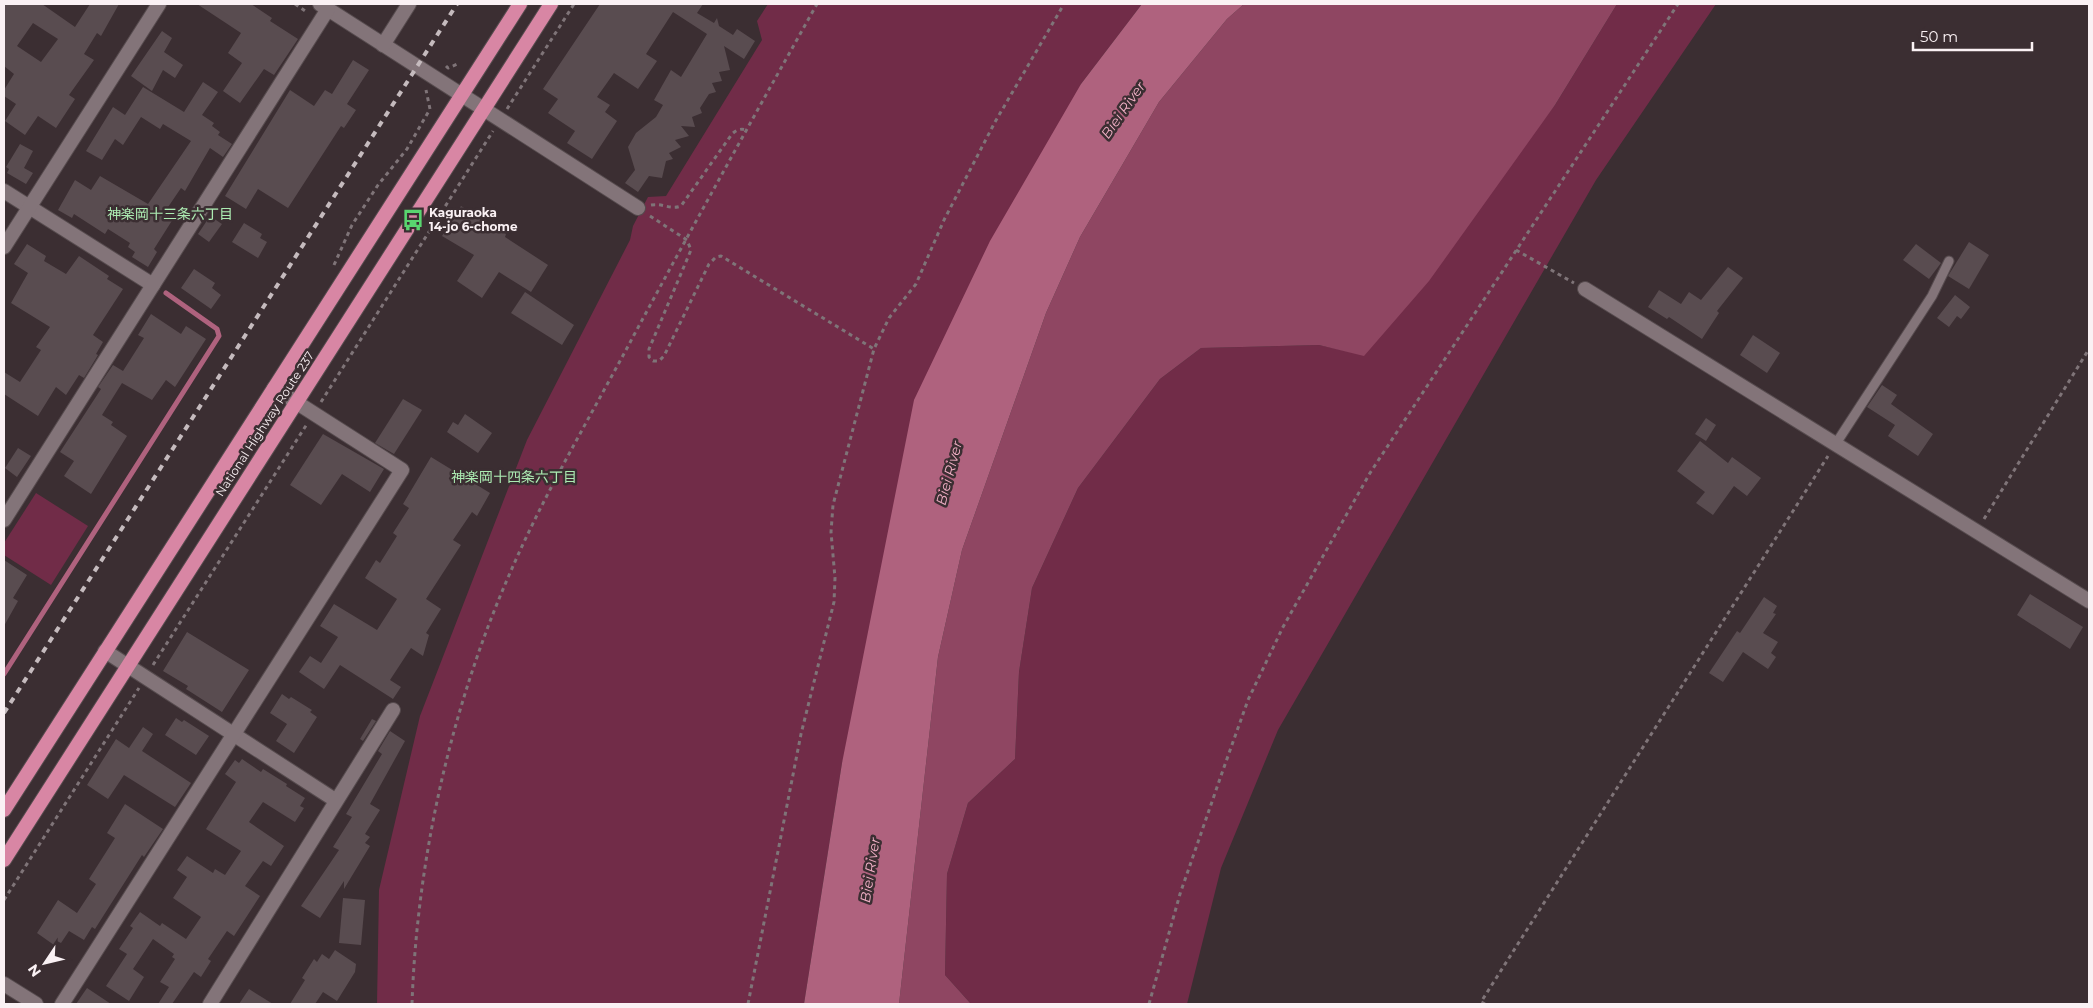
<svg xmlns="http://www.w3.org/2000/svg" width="2093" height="1008" viewBox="0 0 2093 1008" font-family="Montserrat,'Noto Sans JP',sans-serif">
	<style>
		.green { fill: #712c48 }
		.forest { fill: #8f4662 }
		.water { fill: #af627e }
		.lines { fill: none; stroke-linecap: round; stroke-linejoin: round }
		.stream { stroke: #af627e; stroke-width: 5 }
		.building { fill: #594c50; fill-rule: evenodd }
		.service-casing { stroke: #564b4e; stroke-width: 11 }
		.minor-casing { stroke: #564b4e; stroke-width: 16 }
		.trunk-casing { stroke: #564b4e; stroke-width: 16 }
		.path { stroke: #7f7478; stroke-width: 3; stroke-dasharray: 4 4; stroke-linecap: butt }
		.service { stroke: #837479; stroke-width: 9 }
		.minor { stroke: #837479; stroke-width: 14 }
		.trunk { stroke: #d886a4; stroke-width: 14 }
		.rail { stroke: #c5bbbe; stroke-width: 4; stroke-dasharray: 6 6; stroke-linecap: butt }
		.labels { text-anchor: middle; stroke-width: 5; stroke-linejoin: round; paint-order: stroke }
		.poi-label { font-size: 12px; font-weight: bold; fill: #faf1f4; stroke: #3b2e32; text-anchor: start }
		.street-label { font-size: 12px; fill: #faf1f4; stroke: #3b2e32 }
		.water-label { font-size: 14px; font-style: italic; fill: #f3b1c7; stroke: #3b2e32 }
		.neighbourhood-label { font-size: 14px; fill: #acebb2; stroke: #3b2e32 }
	</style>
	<rect width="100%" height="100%" fill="#3b2e32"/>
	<!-- green -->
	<g class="green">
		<path d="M768,4h374l-61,80 -239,679 -38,241h-427l2,-114 41,-174 107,-276 103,-200 3,-14 15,-29 18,-1 96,-156 -5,-19z"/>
		<path d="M1617,4h99l-120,176 -318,550 -57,138 -34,136h-216l-26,-29 2,-101 21,-71 47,-44 4,-87 13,-84 46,-100 82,-109 41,-31 118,-3 45,10 191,-250z"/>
		<path d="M36,493l52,33 -37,59 -47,-30v-12z"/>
	</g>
	<!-- forest -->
	<path class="forest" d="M1244,4h373l-62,101 -126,176 -65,75 -45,-11 -118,3 -41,31 -82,109 -46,100 -13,84 -4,87 -47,44 -21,71 -2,101 26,29h-72l39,-347 24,-107 84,-237 34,-76 79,-135 68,-83z"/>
	<!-- water -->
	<path class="water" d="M1142,4h102l-17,15 -68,83 -79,135 -34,76 -84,237 -24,107 -39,347h-95l38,-241 72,-363 76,-159 91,-157z"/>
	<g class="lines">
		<!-- stream -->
		<path class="stream" d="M4,674l215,-338 -2,-7 -51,-36"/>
	</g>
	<!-- building -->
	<g class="building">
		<path d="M4,4h38l33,23 15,-23h29l-18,32 -4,-3 -13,21 10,6 -25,35 6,4 -19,29 -18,-12 -13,19 -20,-14 11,-17 -12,-8v-6l10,-16 -10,-8zM33,23l25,16 -17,23 -24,-16z"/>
		<path d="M197,4h54l21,14 -2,3 28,18 -24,36 -10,-6 -24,34 -17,-12 19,-28 -14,-10 13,-20z"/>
		<path d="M600,4h103l-6,9 17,10 3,-5 2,8 14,9 4,-6 18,12 -11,18 -20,-13 6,24 -11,2 3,9 -10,2 4,9 -7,2 -9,14 2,5 -10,4 3,10 -14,-1 8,10 -14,4 6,7 -12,6 4,6 -7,2 -4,17 -13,-2 -11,16 -13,-9 10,-13 -7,-23 8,-14 20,-16 7,-12 -9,-5 17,-30 10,7 26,-43 -34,-22 -27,42 11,7 -19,28 -24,-16 -17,24 13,8 -5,7 12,9 -25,38 -25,-16 8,-12 -27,-18 10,-14 -15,-10z"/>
		<path d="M162,31l10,7 -8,14 19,13 -8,13 -12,-8 -11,21 -21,-15z"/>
		<path d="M353,60l16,10 -22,34 9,6 -12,18 -3,-2 -53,82 -30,-19 -12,20 -21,-13 65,-106 24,16 11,-16 7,4z"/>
		<path d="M203,82l15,10 -16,23 12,8 -2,3 8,6 -2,3 14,9 -9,13 -13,-9 -25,43 -4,-3 -17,25 9,6 -19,30 3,3 -9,15 -16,-10 3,-5 -7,-5 2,-4 -22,-14 -3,5 -31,-20 -2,4 -14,-8 17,-30 16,10 9,-14 48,28 43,-63 -28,-17 -3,5 -19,-12 -18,28 -8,-6 -13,21 -16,-9 27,-44 12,8 18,-28 41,25z"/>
		<path d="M20,144l13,7 -9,17 9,5 -7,11 -19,-11 2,-4 -3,-2z"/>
		<path d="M461,206l45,28 -1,3 43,28 -17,27 -32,-20 -17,26 -25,-17 17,-26 -32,-19z"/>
		<path d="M210,216l12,8 -13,18 -11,-8z"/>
		<path d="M244,223l18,11 -2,4 7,4 -9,16 -26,-16z"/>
		<path d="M1969,242l20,13 -20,34 -21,-13z"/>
		<path d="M27,244l19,12 -2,5 22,13 13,-18 30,20 -2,3 16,10 -30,46 10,7 -7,12 2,1 -14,23 -5,-3 -13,20 -10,-8 -18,29 -34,-22v-22l16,10 21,-32 -5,-3 14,-20 -39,-24 17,-30 -14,-9z"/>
		<path d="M1916,244l25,19 -12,16 -26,-19z"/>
		<path d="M1728,267l15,11 -26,33 2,2 -17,26 -33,-22 -2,2 -19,-12 11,-17 22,14 8,-12 12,8z"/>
		<path d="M194,269l21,14 -3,5 9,7 -10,14 -30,-21z"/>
		<path d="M525,292l49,33 -12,20 -51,-32z"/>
		<path d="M1955,295l15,12 -9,12 -4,-3 -8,11 -12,-9z"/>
		<path d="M151,314l30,20 5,-8 20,13 -31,48 -9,-7 -14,20 -30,-17 -20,32 11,7 -2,3 16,11 -36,58 -27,-18 10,-15 -14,-9 41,-63 -3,-2 15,-22 10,6 21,-33 -6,-3z"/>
		<path d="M1753,335l27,18 -13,20 -27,-18z"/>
		<path d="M1882,385l15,10 -6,9 42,30 -15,22 -30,-20 7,-11 -28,-18z"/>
		<path d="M403,399l19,11 -28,44 -19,-11z"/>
		<path d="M465,414l27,19 -14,20 -31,-21 6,-10 5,3z"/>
		<path d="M1706,418l10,7 -10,16 -11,-7z"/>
		<path d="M323,434l61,35 -14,23 -28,-18 -21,31 -31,-20z"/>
		<path d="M1700,441l28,22 4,-6 29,21 -14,18 -13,-10 -21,29 -17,-12 9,-11 -28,-21z"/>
		<path d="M18,448l13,8 -14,21 -12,-9z"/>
		<path d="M431,457l59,36 -13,23 -5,-4 -19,28 8,5 -35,54 15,10 -15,24 3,2 -6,21 -12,-8 -21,32 11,7 -8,12 -53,-34 -16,24 -25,-17 11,-16 11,7 17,-26 -18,-11 14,-22 43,26 20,-31 -32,-21 11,-18 4,3 17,-27 -4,-3 16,-25 -6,-4z"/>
		<path d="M4,560l23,15 -14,23 5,3 -14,25z"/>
		<path d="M2030,594l53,33 -13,22 -53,-34z"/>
		<path d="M1764,597l13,9 -4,7 3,1 -13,19 15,9 -7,11 5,4 -8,12 -25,-17 -20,30 -14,-9 28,-42 3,2z"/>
		<path d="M187,632l62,38 -27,42 -36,-23 2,-3 -25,-15z"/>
		<path d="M282,694l7,5 2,-2 21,13 -2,2 7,5 -23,36 -18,-12 11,-17 -17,-11z"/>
		<path d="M176,718l6,4 2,-2 25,16 -13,19 -31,-20z"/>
		<path d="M372,719l4,2 -13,20 -3,-2z"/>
		<path d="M143,727l10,7 -11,17 49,32 -16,24 -51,-32 -16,24 -21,-14 29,-46 13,9z"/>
		<path d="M390,731l15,10 -35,63 10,6 -15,24 5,3 -5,6 5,3 -26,43v-8l-24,37 -19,-12 38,-56 -6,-3 19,-30 -6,-3 36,-60 -4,-3z"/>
		<path d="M242,759l19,13 2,-3 24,15 -1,2 19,12 -5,8 4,2 -9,14 -32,-20 -14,20 35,24 -13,20 -8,-5 -18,25 15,10 -26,40 -7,-5 -19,28 3,2 -10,16 -7,-5 -22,32h-14l11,-17 -9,-5 15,-23 -3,-2 2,-3 -21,-15 -20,30 11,8 -15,24 -23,-15 21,-32 -8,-5 14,-21 -3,-2 10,-14 20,14 2,-3 24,16 15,-22 -28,-19 14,-21 -10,-7 10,-14 26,17 2,-4 10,6 16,-24 -35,-22 30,-47 -11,-8 10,-14 4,3z"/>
		<path d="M125,804l38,25 -19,28 -2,-2 -47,74 -3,-2 -8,13 -15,-9 -8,12 -4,-2 -3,4 -17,-12 21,-33 19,13 19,-29 -7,-5 26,-41 -8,-5z"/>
		<path d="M343,898l22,2 -4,45 -22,-2z"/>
		<path d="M335,950l21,14 -1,8 -18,29 -14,-9 -8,12h-25l15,-24 -3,-2 12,-19 3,3 5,-8 7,5z"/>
		<path d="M87,988l24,16h-35z"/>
		<path d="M249,989l24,15h-34z"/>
	</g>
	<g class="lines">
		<!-- service casing -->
		<g class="service-casing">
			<path id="service" d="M1835,445l97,-149 17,-35"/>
		</g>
		<!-- minor casing -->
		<g class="minor-casing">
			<g id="minor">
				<path d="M320,4l318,204"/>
				<path d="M383,45l26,-41"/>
				<path d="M4,191l149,94"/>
				<path d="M4,247l155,-243"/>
				<path d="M1585,289l504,312"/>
				<path d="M4,520l324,-511"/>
				<path d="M105,651l230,149"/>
				<path d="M4,984l32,20"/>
				<path d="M62,1004l340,-534 -128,-82"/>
				<path d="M210,1004l183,-294"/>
			</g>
		</g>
		<!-- trunk casing -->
		<g class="trunk-casing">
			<g id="trunk">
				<path d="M4,810l516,-806"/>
				<path d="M4,860l547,-856"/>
			</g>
		</g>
		<!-- path -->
		<g class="path">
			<path d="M295,4l13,9"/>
			<path d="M446,66l2,2 12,-5"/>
			<path d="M507,109l67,-105"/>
			<path d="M651,205c12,-2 19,5 30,1l51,-72c4,-4 9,-6 14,-4"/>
			<path d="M650,216l37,24 4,10 -42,99v8l4,4h6l5,-5 45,-92 7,-7 5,-1 153,93"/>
			<path d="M1516,250l58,33"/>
			<path d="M334,265l18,-40 26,-40 29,-36 23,-40 -4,-19"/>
			<path d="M321,402l172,-271"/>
			<path d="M1984,519l105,-170"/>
			<path d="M153,665l154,-241"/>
			<path d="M4,900l135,-212"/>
			<path d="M412,1004c5,-145 39,-297 98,-431 35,-81 82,-159 124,-238 60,-111 121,-221 183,-331"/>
			<path d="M748,1004l53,-270 33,-132 1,-24 -4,-46 2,-27 41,-156 15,-31 27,-34 28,-64 51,-98 69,-118"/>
			<path d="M1149,1004l31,-110 43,-124 25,-70 35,-73 87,-154 308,-469"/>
			<path d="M1485,1004l-4,-2 347,-546"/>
		</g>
		<!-- service -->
		<use href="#service" class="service"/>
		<!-- minor -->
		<use href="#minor" class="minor"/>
		<!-- trunk -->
		<use href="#trunk" class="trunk"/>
		<!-- rail -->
		<path class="rail" d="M4,713l453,-709"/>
	</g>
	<!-- icons -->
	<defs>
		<g id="bus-bare" transform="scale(1.725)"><path d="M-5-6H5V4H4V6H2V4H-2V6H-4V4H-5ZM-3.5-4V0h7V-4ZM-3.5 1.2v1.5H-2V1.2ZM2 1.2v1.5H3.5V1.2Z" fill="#59d56f" stroke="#3b2e32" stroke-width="2.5" paint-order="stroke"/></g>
	</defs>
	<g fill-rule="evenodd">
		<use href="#bus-bare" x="413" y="220"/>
	</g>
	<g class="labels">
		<!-- poi labels -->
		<g class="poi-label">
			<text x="429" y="217">Kaguraoka<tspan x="429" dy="14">14-jo 6-chome</tspan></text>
		</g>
		<!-- street labels -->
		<g class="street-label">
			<text transform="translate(265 424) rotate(-57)" y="4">National Highway Route 237</text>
		</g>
		<!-- water labels -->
		<g class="water-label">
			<text transform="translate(1123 110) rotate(-55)" y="5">Biei River</text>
			<text transform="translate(949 473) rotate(-75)" y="5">Biei River</text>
			<text transform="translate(870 870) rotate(-81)" y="5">Biei River</text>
		</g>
		<!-- neighbourhood labels -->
		<g class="neighbourhood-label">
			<text x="170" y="219">神楽岡十三条六丁目</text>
			<text x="514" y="482">神楽岡十四条六丁目</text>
		</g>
	</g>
	<!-- border -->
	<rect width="2093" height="1008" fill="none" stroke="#faf1f4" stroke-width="10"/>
	<!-- north arrow -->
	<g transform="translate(45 963) rotate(235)" stroke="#3b2e32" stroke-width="4" paint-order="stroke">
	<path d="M0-4L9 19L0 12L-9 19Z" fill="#faf1f4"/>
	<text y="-8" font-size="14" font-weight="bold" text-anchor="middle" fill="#faf1f4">N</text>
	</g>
	<!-- scale -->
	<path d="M1913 42v8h119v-8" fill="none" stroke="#faf1f4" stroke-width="2.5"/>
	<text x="1920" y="42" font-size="15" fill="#faf1f4" stroke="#3b2e32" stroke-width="4" paint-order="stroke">50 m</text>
</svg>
